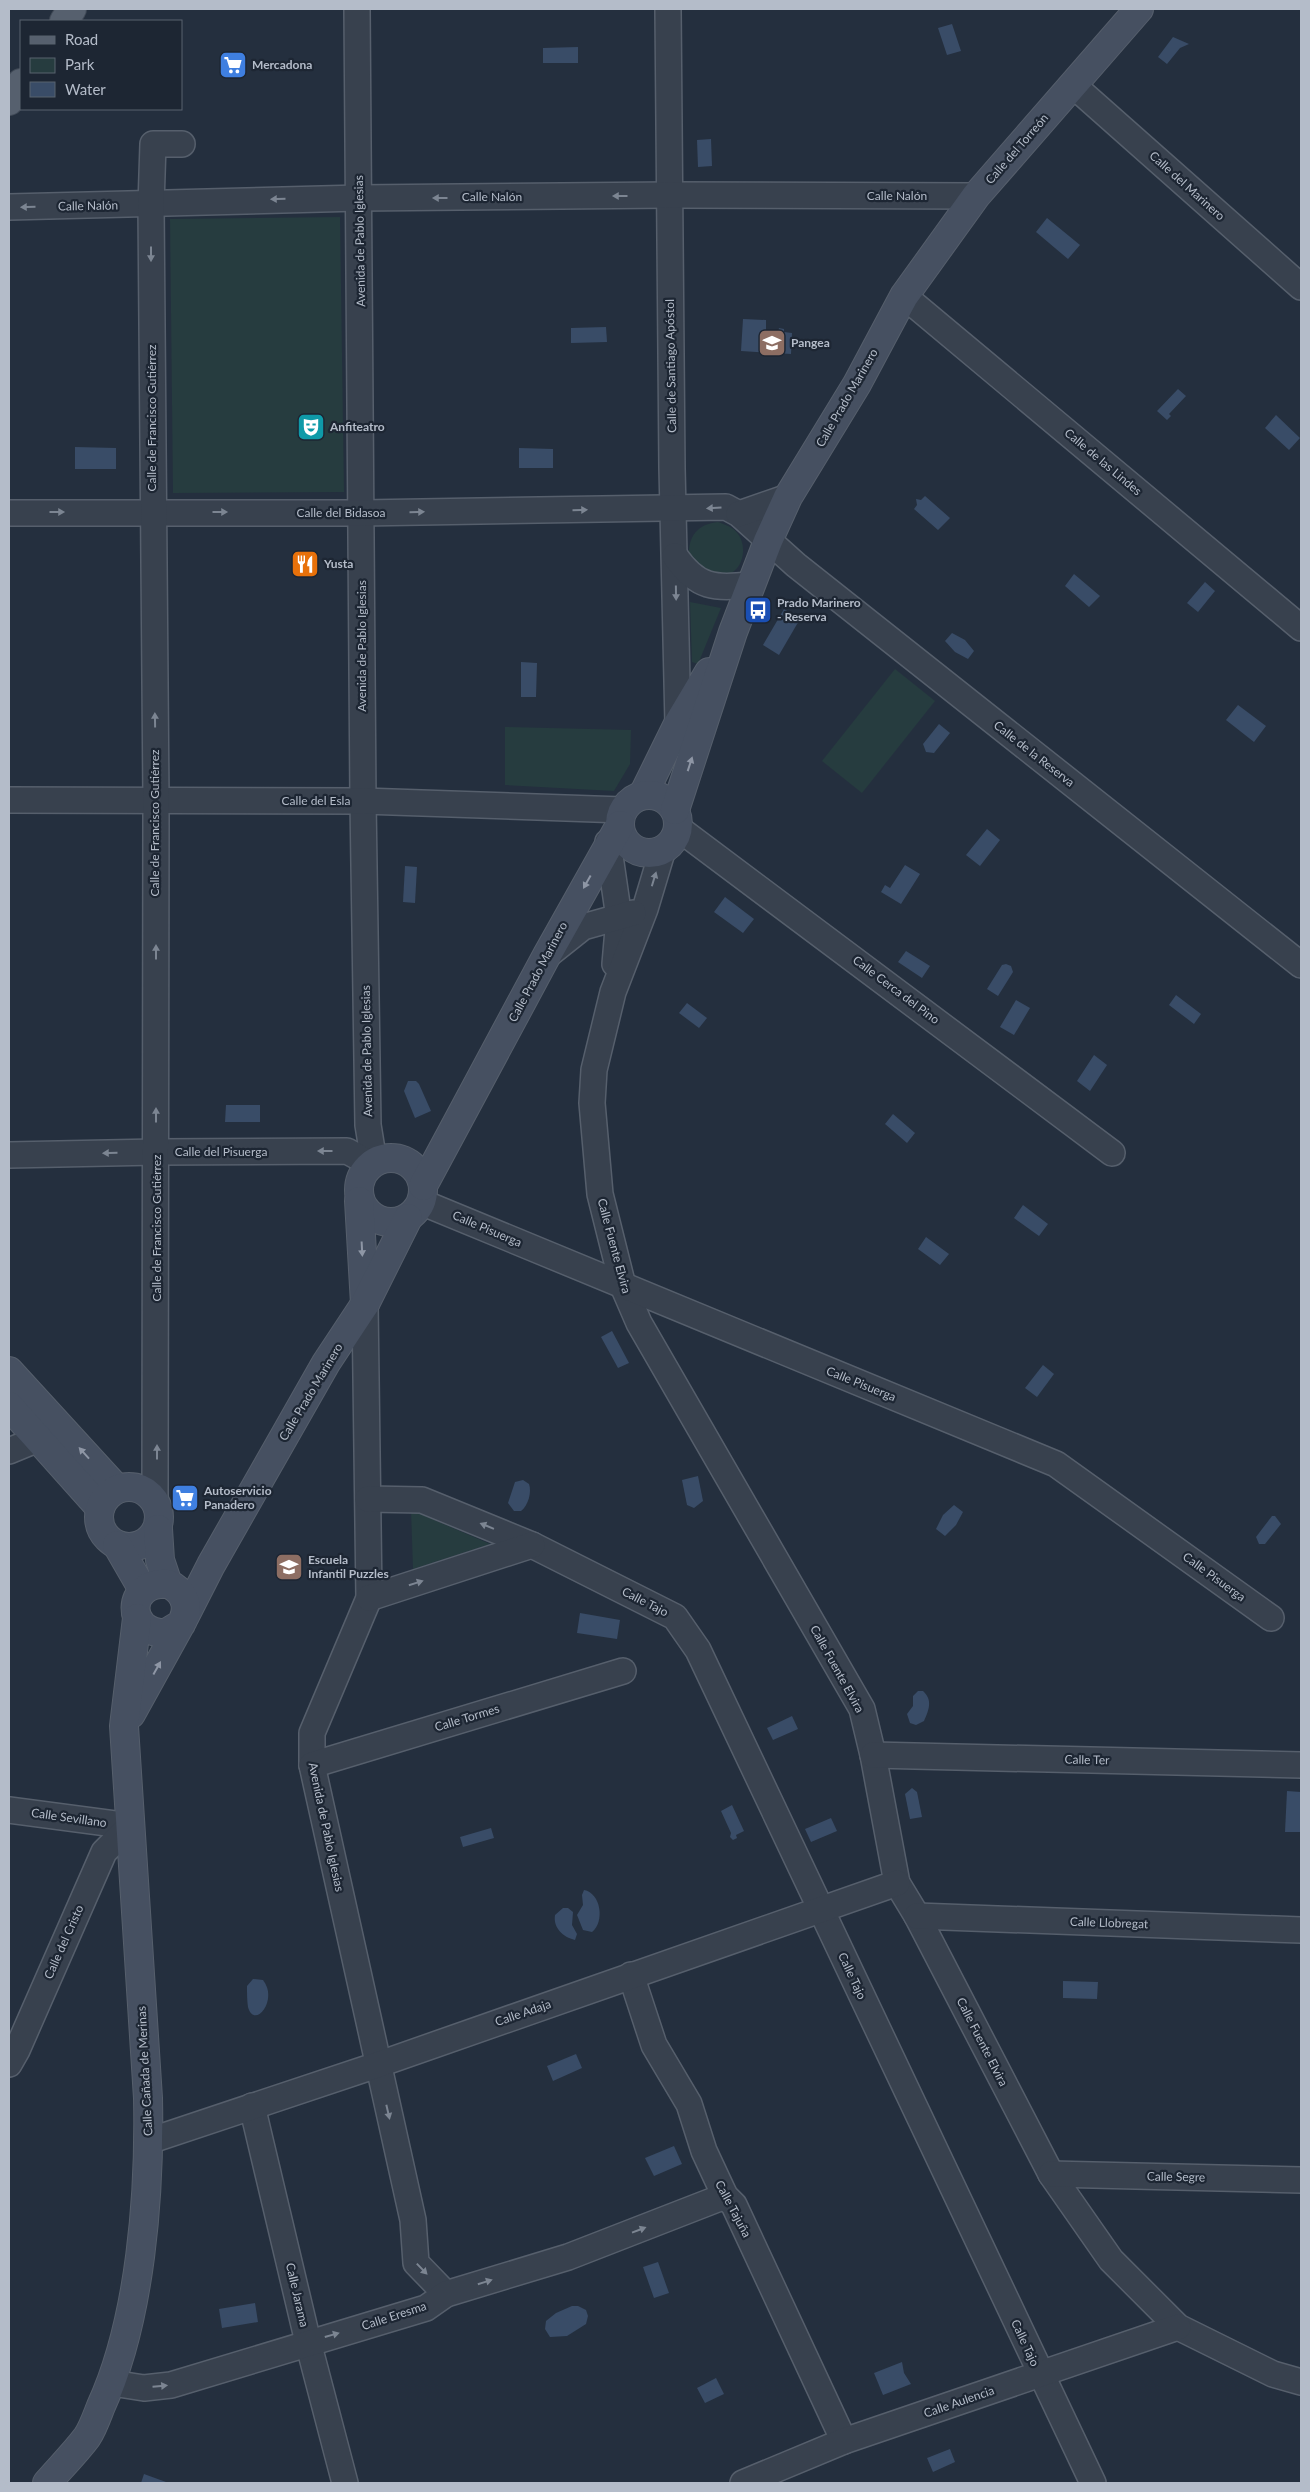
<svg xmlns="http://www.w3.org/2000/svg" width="1310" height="2492" viewBox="0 0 1310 2492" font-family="Lato,sans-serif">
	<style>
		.green { fill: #263c3f }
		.water { fill: #394c67 }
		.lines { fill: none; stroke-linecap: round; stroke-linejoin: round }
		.street-casing { stroke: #565f6c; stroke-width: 28 }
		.secondary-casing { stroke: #565f6c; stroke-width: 30 }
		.primary-casing { stroke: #414a57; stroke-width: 30 }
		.street { stroke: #38414e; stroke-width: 25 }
		.secondary { stroke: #465061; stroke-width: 28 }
		.primary { stroke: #56606e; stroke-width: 28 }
		.oneway { fill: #7c8592 }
		.oneway2 { fill: #8e96a5 }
		.labels { text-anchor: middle; stroke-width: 4.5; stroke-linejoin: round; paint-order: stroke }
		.poi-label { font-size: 12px; font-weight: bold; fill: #b4bcc9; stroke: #1d2633; text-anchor: start }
		.street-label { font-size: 12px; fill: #b4bcc9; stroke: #1d2633 }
	</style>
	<rect width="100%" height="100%" fill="#242f3e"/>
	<!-- green -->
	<g class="green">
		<path d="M340,217l4,275 -171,1 -3,-274z"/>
		<path d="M718,522c8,3 15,5 20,12 9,12 6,34 -9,40 -5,3 -13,2 -19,3l-21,-21c-1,-20 9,-32 29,-34z"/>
		<path d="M690,602l31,6 -23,56 -6,-2z"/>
		<path d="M895,669l40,32 -73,92 -40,-32z"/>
		<path d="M505,727l126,3 -1,34 -16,27 -109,-6z"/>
		<path d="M411,1510l79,34 -77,25z"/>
	</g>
	<!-- water -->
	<g class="water">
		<path d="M952,24l9,27 -14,4 -9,-27z"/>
		<path d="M1173,37l16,7 -9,4 -13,16 -9,-7z"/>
		<path d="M578,47v16h-35v-15z"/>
		<path d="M711,139l1,27 -14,1 -1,-27z"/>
		<path d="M1047,218l33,27 -12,14 -32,-27z"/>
		<path d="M743,319l23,1v11l12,1 1,-4 5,1v3l8,1 -1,21 -50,-3z"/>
		<path d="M606,327l1,15 -36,1v-15z"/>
		<path d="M1178,389l8,7 -17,18 2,2 -4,4 -10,-9z"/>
		<path d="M1276,415l24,23 -11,12 -24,-22z"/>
		<path d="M75,447l41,1v21h-41z"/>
		<path d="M519,448l34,1v19h-34z"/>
		<path d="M925,496l25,22 -12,12 -24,-21 3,-4 -1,-6 5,1z"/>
		<path d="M1074,574l26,22 -11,11 -24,-21z"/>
		<path d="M1205,582l10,9 -17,21 -11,-9z"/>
		<path d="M784,609l16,10 -21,36 -16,-10z"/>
		<path d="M952,633l13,7 9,11 -6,8 -13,-7 -10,-11z"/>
		<path d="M521,662l16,1 -1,34h-15z"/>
		<path d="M1238,705l28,21 -12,16 -28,-22z"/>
		<path d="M939,724l11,9 -16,20 -8,-1 -3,-8z"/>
		<path d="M987,829l13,11 -20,26 -14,-11z"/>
		<path d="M905,865l15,9 -19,30 -20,-12 4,-7 5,3z"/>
		<path d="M405,866l12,1 -2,36 -12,-1z"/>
		<path d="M725,897l29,22 -11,14 -29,-21z"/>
		<path d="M906,951l24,15 -8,12 -24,-16z"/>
		<path d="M1006,964l5,2 2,6 -15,24 -11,-7 15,-24z"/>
		<path d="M1176,995l25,19 -7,10 -25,-19z"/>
		<path d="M1016,1000l14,8 -16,27 -14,-8z"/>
		<path d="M687,1003l20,15 -8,10 -20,-15z"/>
		<path d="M1094,1055l13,10 -17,26 -13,-10z"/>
		<path d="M408,1081h8l3,3 12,27 -16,7 -11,-27z"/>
		<path d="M226,1105h34v17h-35z"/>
		<path d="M893,1114l22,19 -8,10 -22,-19z"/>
		<path d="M1023,1205l25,19 -9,12 -25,-18z"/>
		<path d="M926,1237l23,17 -9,11 -22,-16z"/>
		<path d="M612,1331l17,32 -11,5 -17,-31z"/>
		<path d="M1043,1365l11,9 -17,23 -12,-9z"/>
		<path d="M698,1476l5,25 -9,7 -7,-3 -5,-25z"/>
		<path d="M523,1480l6,4c3,8 -1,22 -8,27h-7l-6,-8 7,-21z"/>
		<path d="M954,1505l9,7 -7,13 -11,11 -9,-7 7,-14z"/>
		<path d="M1272,1516h3l6,8 -16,20h-6l-3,-7z"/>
		<path d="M580,1613l40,7 -3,19 -40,-6z"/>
		<path d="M918,1691h5c10,9 6,19 1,30l-8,4 -6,-2 -3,-9 6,-8v-10z"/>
		<path d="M792,1716l6,13 -25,11 -6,-12z"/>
		<path d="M912,1788l5,4 5,25 -12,2 -5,-25z"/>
		<path d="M1287,1791l14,1v40h-16z"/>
		<path d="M732,1805l12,26 -8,4 1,3 -4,2 -3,-3 1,-4 -10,-22z"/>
		<path d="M831,1818l6,13 -26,11 -6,-13z"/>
		<path d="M491,1828l3,10 -31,9 -3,-10z"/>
		<path d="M584,1890c17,3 21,32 8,42l-9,-2 -6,-15 6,-10 -1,-10z"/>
		<path d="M563,1908h5l5,4 -1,13 5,9 -2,6c-12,-3 -22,-12 -20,-25z"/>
		<path d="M253,1979l10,1c16,20 -9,50 -15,27 -1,-6 -1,-14 -1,-21z"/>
		<path d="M1063,1981l35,1 -1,17 -34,-1z"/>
		<path d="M576,2054l6,14 -29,13 -6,-15z"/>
		<path d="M674,2146l8,18 -28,12 -9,-18z"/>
		<path d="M658,2262l11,31 -15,5 -11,-31z"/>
		<path d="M255,2303l3,19 -36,6 -3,-19z"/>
		<path d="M572,2306h6l8,4 2,6 -2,8 -19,12 -17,1 -5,-8 1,-8 10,-8z"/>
		<path d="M902,2362l2,11 7,11 -28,11 -9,-22z"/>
		<path d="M716,2378l8,16 -19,9 -8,-15z"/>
		<path d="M950,2449l5,13 -22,10 -6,-14z"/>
		<path d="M144,2474l22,8 -1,1h-24z"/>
	</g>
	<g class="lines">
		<!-- street casing -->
		<g class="street-casing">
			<g id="street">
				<path d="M357,9l6,792 5,324 6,37"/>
				<path d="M668,9l4,459 6,256"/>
				<path d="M1073,85l228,202"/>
				<path d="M9,207l351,-9 309,-3 307,1"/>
				<path d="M904,296l397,332"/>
				<path d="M9,513h353l364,-6 13,7 57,51 505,400"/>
				<path d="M739,514l49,-17"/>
				<path d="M675,556c23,33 39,32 76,29"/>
				<path d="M9,800l354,1 260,9"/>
				<path d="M678,828l434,325"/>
				<path d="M608,842l11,76 -4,46"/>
				<path d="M663,849l-18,60 -32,83 -19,78 -2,33 8,91 23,92 16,37 223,386 11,46 24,128 20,33 134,258 60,86 67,67 95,47 28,8"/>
				<path d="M549,954l34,-27 50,-14"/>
				<path d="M9,1155l148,-3 190,-1 24,13"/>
				<path d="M421,1202l635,262 215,154"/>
				<path d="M365,1304l4,294 -57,135v32l101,455 3,43 30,31"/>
				<path d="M9,1451l29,-12"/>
				<path d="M368,1499l54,1 110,45 143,72 23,33 395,833"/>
				<path d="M155,1501l1,-701 -5,-595 2,-61h29"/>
				<path d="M369,1598l163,-53"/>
				<path d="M873,1755l428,10"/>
				<path d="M312,1765l311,-94"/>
				<path d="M9,1810l121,16"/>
				<path d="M917,1916l384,14"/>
				<path d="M631,1975l23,70 35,59 15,47 21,45 9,9 110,236"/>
				<path d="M9,2064l8,-14 87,-198 26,-26"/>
				<path d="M252,2106l56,236 37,141"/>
				<path d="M149,2141l228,-76 520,-182"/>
				<path d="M1051,2174l250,6"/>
				<path d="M112,2383l32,5 27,-3 255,-77 20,-14 122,-37 157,-61"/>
				<path d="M743,2483l101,-42 334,-114"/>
			</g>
		</g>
		<!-- secondary casing -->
		<g class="secondary-casing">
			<g id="secondary">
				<path d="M643,795l35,-71 31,-52"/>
				<circle cx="649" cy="824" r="29"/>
				<path d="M675,810l58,-178 35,-91 20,-44 69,-113 47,-88 72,-100 163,-187"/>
				<circle cx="391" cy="1190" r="32"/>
				<path d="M423,1186l124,-231 73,-130"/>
				<path d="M359,1201l6,103"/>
				<path d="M9,1371l108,118"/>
				<path d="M9,1406l91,102"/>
				<circle cx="129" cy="1517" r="30"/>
				<path d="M158,1529l2,31 8,24"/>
				<path d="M117,1545l26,45"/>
				<path d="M185,1616l26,-51 115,-202 39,-59 43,-86"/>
				<path d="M131,1714l52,-94c7,-15 0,-30 -15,-36 -43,-3 -43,50 -2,49l15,-9"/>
				<path d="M47,2483c13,-15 28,-30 40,-46 6,-9 10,-21 14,-31 40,-87 49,-213 47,-308l-24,-372 13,-108"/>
			</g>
		</g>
		<!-- primary casing -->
		<g class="primary-casing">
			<g id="primary">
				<path d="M64,21l8,-12"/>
				<path d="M9,101l12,-18"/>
			</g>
		</g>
		<!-- street -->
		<use href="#street" class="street"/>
		<!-- secondary -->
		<use href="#secondary" class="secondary"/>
		<!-- primary -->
		<use href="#primary" class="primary"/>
	</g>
	<!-- one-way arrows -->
	<defs><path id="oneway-solid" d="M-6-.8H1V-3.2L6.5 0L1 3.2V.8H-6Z" transform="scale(1.25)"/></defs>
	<g class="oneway">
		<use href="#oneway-solid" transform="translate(620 196) rotate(180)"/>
		<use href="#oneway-solid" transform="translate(440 198) rotate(180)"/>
		<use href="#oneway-solid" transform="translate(278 199) rotate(179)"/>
		<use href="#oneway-solid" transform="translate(28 207) rotate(179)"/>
		<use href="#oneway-solid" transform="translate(151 254) rotate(90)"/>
		<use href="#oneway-solid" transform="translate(714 508) rotate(177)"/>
		<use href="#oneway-solid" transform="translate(580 510) rotate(-1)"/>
		<use href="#oneway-solid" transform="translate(57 512)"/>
		<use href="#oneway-solid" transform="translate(220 512)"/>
		<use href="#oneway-solid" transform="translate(417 512) rotate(-1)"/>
		<use href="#oneway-solid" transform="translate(676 593) rotate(89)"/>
		<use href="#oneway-solid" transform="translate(155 720) rotate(-91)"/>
		<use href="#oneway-solid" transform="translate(654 879) rotate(-73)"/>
		<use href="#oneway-solid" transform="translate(156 952) rotate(-90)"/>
		<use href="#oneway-solid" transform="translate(156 1115) rotate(-90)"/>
		<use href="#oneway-solid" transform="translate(325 1151) rotate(180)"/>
		<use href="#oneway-solid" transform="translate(110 1153) rotate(179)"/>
		<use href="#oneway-solid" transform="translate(157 1452) rotate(-90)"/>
		<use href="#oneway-solid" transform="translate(487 1526) rotate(-158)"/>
		<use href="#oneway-solid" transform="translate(416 1583) rotate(-18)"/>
		<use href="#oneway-solid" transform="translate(388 2112) rotate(77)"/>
		<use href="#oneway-solid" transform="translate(639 2230) rotate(-21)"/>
		<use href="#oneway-solid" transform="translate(422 2269) rotate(46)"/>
		<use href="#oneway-solid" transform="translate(485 2282) rotate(-17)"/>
		<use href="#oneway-solid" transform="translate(332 2335) rotate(-16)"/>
		<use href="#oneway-solid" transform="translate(160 2386) rotate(-5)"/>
	</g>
	<g class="oneway2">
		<use href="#oneway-solid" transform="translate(690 764) rotate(-72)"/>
		<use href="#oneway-solid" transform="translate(587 882) rotate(119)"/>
		<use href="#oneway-solid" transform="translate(362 1249) rotate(87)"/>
		<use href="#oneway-solid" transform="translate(84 1453) rotate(-132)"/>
		<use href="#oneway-solid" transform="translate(157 1668) rotate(-61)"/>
	</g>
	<!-- icons -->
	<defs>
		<g id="supermarket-square" transform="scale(1.4375)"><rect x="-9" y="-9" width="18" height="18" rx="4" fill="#3f7fe0" stroke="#1d2633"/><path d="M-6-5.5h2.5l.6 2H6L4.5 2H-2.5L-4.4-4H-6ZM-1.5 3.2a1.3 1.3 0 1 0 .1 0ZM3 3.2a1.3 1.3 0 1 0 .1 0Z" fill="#fff"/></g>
		<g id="school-square" transform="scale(1.4375)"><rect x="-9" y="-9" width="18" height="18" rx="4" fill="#8d6e63" stroke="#1d2633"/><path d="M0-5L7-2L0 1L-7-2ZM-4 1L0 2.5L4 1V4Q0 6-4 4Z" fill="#fff"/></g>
		<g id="theatre-square" transform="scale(1.4375)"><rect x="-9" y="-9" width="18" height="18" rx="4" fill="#0f9aa8" stroke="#1d2633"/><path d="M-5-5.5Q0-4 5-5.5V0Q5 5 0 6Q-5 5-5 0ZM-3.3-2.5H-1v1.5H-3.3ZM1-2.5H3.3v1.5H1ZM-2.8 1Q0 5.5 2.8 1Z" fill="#fff"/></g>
		<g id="restaurant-square" transform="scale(1.4375)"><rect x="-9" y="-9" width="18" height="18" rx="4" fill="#e8710a" stroke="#1d2633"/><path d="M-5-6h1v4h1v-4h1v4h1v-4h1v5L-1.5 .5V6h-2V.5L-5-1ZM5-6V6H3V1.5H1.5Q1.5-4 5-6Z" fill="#fff"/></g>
		<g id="bus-square" transform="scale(1.4375)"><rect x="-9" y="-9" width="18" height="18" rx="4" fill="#1a4fb4" stroke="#1d2633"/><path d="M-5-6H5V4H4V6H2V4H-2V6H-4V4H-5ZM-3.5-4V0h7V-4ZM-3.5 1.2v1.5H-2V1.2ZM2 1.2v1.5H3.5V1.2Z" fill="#fff"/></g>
	</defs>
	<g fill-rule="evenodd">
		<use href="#supermarket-square" x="233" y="65"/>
		<use href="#school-square" x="772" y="343"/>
		<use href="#theatre-square" x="311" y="427"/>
		<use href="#restaurant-square" x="305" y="564"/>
		<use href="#bus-square" x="758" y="610"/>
		<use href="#supermarket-square" x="185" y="1498"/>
		<use href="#school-square" x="289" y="1567"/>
	</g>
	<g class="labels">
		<!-- poi labels -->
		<g class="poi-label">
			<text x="252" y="69">Mercadona</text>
			<text x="791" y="347">Pangea</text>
			<text x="330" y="431">Anfiteatro</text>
			<text x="324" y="568">Yusta</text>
			<text x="777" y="607">Prado Marinero<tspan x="777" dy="14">- Reserva</tspan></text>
			<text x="204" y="1495">Autoservicio<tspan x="204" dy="14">Panadero</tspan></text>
			<text x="308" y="1564">Escuela<tspan x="308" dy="14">Infantil Puzzles</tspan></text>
		</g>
		<!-- street labels -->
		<g class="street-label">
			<text transform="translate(1017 149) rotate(-49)" y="4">Calle del Torreón</text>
			<text transform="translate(1187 186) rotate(42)" y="4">Calle del Marinero</text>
			<text x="897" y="200">Calle Nalón</text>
			<text x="492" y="201">Calle Nalón</text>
			<text transform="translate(88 206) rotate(-1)" y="4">Calle Nalón</text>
			<text transform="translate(360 241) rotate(-91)" y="4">Avenida de Pablo Iglesias</text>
			<text transform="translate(671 366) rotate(-91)" y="4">Calle de Santiago Apóstol</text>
			<text transform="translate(847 398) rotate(-60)" y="4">Calle Prado Marinero</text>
			<text transform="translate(152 418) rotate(-90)" y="4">Calle de Francisco Gutiérrez</text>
			<text transform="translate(1103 462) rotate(40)" y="4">Calle de las Lindes</text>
			<text x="341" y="517">Calle del Bidasoa</text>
			<text transform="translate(362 646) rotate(-90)" y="4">Avenida de Pablo Iglesias</text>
			<text transform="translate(1034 754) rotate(38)" y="4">Calle de la Reserva</text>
			<text x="316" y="805">Calle del Esla</text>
			<text transform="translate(155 823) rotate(-90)" y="4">Calle de Francisco Gutiérrez</text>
			<text transform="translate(538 972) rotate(-62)" y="4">Calle Prado Marinero</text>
			<text transform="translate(896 990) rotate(37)" y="4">Calle Cerca del Pino</text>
			<text transform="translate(367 1051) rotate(-91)" y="4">Avenida de Pablo Iglesias</text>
			<text x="221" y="1156">Calle del Pisuerga</text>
			<text transform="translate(157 1228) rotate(-90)" y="4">Calle de Francisco Gutiérrez</text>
			<text transform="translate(487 1229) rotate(23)" y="4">Calle Pisuerga</text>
			<text transform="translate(614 1246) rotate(75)" y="4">Calle Fuente Elvira</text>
			<text transform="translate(861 1384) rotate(22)" y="4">Calle Pisuerga</text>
			<text transform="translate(311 1392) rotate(-59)" y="4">Calle Prado Marinero</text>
			<text transform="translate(1214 1577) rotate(36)" y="4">Calle Pisuerga</text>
			<text transform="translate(645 1602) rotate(27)" y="4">Calle Tajo</text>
			<text transform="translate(837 1669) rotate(61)" y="4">Calle Fuente Elvira</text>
			<text transform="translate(467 1718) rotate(-17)" y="4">Calle Tormes</text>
			<text transform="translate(1087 1760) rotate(1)" y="4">Calle Ter</text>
			<text transform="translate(69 1818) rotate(8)" y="4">Calle Sevillano</text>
			<text transform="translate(326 1827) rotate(78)" y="4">Avenida de Pablo Iglesias</text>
			<text transform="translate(1109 1923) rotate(2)" y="4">Calle Llobregat</text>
			<text transform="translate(64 1942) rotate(-66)" y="4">Calle del Cristo</text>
			<text transform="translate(852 1976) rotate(65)" y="4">Calle Tajo</text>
			<text transform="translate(523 2013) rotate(-19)" y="4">Calle Adaja</text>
			<text transform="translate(982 2042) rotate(63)" y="4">Calle Fuente Elvira</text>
			<text transform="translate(145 2071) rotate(-93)" y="4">Calle Cañada de Merinas</text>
			<text transform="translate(1176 2177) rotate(1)" y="4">Calle Segre</text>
			<text transform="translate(733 2209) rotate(62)" y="4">Calle Tajuña</text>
			<text transform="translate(297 2295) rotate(77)" y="4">Calle Jarama</text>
			<text transform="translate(394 2316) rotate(-18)" y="4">Calle Eresma</text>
			<text transform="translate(1025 2343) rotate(65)" y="4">Calle Tajo</text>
			<text transform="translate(959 2402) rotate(-19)" y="4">Calle Aulencia</text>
		</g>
	</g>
	<!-- border -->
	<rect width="1310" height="2492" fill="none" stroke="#b4bcc9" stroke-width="20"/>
	<!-- legend -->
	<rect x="20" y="20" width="162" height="90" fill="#1d2633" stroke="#59626f"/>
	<rect x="30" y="36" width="25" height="8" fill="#56606e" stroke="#59626f"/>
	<text x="65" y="45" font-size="15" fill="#b4bcc9">Road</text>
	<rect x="30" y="58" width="25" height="15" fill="#263c3f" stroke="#59626f"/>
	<text x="65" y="70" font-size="15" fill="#b4bcc9">Park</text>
	<rect x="30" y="82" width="25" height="15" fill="#394c67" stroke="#59626f"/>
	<text x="65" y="95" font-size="15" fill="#b4bcc9">Water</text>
</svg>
